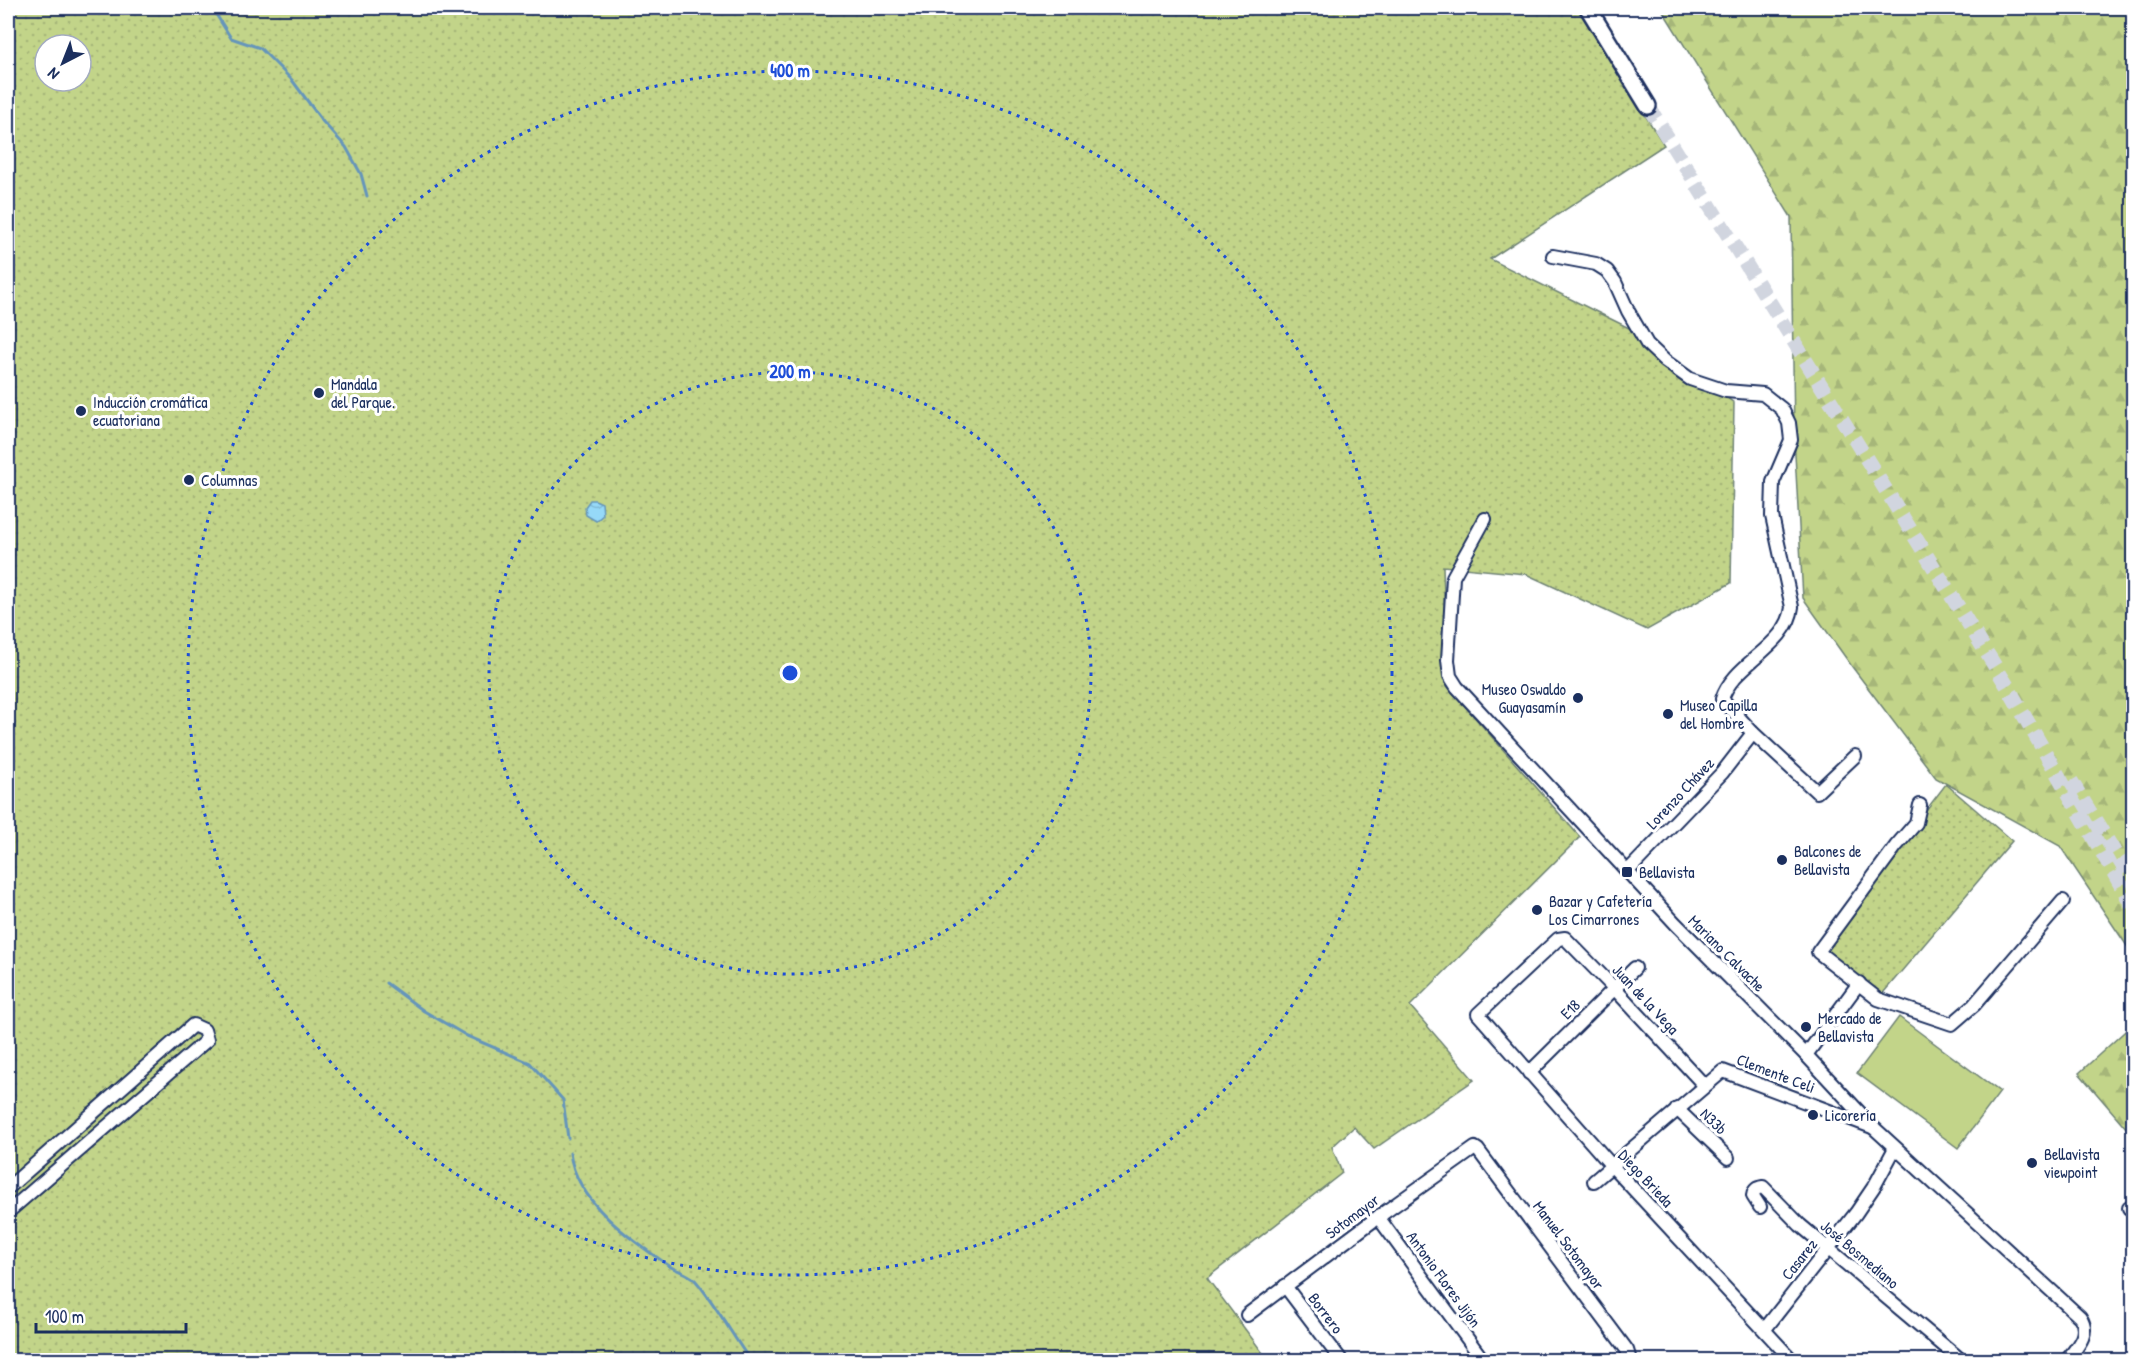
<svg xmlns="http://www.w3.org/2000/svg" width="2141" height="1368" viewBox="0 0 2141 1368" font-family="'Patrick Hand',sans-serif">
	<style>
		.forest { fill: url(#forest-firs); stroke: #6e8274; stroke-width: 1.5 }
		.park { fill: url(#park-dots); stroke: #6e8274; stroke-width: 1.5; fill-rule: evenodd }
		.pitch { fill: #c2d489; stroke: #6e8274; stroke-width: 1.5 }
		.water { fill: url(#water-waves); stroke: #6595ba; stroke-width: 1.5 }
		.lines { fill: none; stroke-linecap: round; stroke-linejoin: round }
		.stream { stroke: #6595ba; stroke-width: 3 }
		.major-tunnel { stroke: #d1d5df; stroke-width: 15; stroke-dasharray: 15 8; stroke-linecap: butt }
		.minor-casing { stroke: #1b2f5e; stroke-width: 16 }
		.major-casing { stroke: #1b2f5e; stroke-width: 20 }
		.minor { stroke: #fff; stroke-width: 12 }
		.major { stroke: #fff; stroke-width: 15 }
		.ring { fill: none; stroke: #1d4ed8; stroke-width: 3; stroke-dasharray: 3 6 }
		.poi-dot { fill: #1b2f5e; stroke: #fff; stroke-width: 2 }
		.labels { text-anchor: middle; stroke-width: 6; stroke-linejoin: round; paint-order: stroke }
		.poi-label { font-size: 16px; fill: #1b2f5e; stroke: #fff; text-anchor: start }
		.street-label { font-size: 16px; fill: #1b2f5e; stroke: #fff }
		.centre { fill: #1d4ed8; stroke: #fff; stroke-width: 3 }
		.ring-label { font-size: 18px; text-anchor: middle; font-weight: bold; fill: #1d4ed8; stroke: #fff; stroke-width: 6; stroke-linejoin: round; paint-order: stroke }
	</style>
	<defs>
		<pattern id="forest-firs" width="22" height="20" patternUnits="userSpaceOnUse" patternTransform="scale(1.5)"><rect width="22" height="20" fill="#c2d489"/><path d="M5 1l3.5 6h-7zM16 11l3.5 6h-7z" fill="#a6b679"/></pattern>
		<pattern id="park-dots" width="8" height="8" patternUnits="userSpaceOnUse" patternTransform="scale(1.5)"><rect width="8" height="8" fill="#c2d489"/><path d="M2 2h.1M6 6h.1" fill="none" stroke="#a6b679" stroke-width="1.8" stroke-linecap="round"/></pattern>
		<pattern id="water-waves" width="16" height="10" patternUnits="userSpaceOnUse" patternTransform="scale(1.5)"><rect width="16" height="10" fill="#96d9f8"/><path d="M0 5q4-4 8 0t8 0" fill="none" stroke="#81bbd7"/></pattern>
	</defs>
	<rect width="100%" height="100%" fill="#fff"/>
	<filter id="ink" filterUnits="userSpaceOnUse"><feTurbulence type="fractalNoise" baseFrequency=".0167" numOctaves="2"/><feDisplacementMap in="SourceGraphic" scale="12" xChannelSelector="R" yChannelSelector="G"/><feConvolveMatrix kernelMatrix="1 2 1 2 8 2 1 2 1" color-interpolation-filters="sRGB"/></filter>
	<g filter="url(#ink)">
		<!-- forest -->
		<g class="forest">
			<path d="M1661,8h472v947l-73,-109 -124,-68 -83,-110 -50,-70 -9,-162 -3,-219z"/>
			<path d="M2133,1024v112l-54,-63z"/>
		</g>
		<!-- park -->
		<g class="park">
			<path d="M8,8h1569l87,137 -174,114 139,69 105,75 -3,180 -84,47 -121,-56 -83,-8 4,120 133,151 -170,169 64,74 -100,69 -20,-22 -22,20 10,26 -135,105 61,82h-1260zM45,45h36v36h-36z"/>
			<path d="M1946,784l66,57 -134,158 -59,-49z"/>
		</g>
		<!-- pitch -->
		<path class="pitch" d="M1899,1017l101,75 -42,56 -101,-75z"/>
		<!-- water -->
		<path class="water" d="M590,500h5l7,3 1,12 -7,6 -10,-6 -1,-8z"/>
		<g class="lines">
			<!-- stream -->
			<g class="stream">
				<path d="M212,8l19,30 29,10 32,32 31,42 23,25 15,27 6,22"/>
				<path d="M386,983l38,28 43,25 63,27 33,37 5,38"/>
				<path d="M570,1153c6,49 62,88 101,114 7,4 18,7 24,13 20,23 37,55 55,80"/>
			</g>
			<!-- major-tunnel -->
			<g class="major-tunnel">
				<path d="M1648,106l358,578 128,224"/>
				<path d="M2071,781l63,103"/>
			</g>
			<!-- minor casing -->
			<g class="minor-casing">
				<g id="minor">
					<path d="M1553,256l43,8 11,7 8,11 13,29 19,33 18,17 25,18 36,12 37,3 19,15 7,14 2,17 -18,42 -1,34 20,91c-4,39 -59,56 -70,92l31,34 64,59 38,-36"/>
					<path d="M1485,519l-32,58 -5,83 2,16 7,11 219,237 130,131 68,73 206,189c11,16 -3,30 -13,43"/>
					<path d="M1920,805l-4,18 -20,23 -78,106 60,47 74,25 22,-19 89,-104"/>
					<path d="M1627,872l95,-99 31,-40"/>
					<path d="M1806,1055l53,-72"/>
					<path d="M1529,1073l106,-105"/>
					<path d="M1704,1085l-90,-97 -49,-50 -7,1 -80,75 134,152 180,194"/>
					<path d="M1677,1109l51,49"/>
					<path d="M1594,1181l129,-110 149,56"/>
					<path d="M8,1188l185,-163 11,5 3,10 -199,172"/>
					<path d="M1760,1207l-7,-11c1,-7 4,-8 10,-9l37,38 161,135"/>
					<path d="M2129,1208l5,2"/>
					<path d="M1378,1217l105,143"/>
					<path d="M1285,1286l56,74"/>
					<path d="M1247,1315l131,-98 97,-69 3,2 149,200 3,10"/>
					<path d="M1765,1329l91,-116 19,-28 20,-37"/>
				</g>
			</g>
			<!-- major casing -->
			<g class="major-casing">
				<path id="major" d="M1588,8l60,98"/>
			</g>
			<!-- minor -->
			<use href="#minor" class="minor"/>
			<!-- major -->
			<use href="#major" class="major"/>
		</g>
	</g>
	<!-- distance rings -->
	<g class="ring">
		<circle cx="790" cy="673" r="301"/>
		<circle cx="790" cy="673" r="602"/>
	</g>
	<!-- markers -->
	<g class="poi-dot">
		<circle cx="319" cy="393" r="6"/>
		<circle cx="81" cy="411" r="6"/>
		<circle cx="189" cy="480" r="6"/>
		<circle cx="1578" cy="698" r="6"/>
		<circle cx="1668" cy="714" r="6"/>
		<circle cx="1782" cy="860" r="6"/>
		<rect x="1621" y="866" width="12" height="12" rx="3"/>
		<circle cx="1537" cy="910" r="6"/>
		<circle cx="1806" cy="1027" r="6"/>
		<circle cx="1813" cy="1115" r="6"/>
		<circle cx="2032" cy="1163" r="6"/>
	</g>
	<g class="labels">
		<!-- poi labels -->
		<g class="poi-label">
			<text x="331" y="390">Mandala<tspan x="331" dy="18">del Parque.</tspan></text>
			<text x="93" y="408">Inducción cromática<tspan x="93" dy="18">ecuatoriana</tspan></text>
			<text x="201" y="486">Columnas</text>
			<text x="1566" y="695" text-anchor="end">Museo Oswaldo<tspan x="1566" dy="18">Guayasamín</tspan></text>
			<text x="1680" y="711">Museo Capilla<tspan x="1680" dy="18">del Hombre</tspan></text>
			<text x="1794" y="857">Balcones de<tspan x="1794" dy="18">Bellavista</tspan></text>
			<text x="1639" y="878">Bellavista</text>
			<text x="1549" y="907">Bazar y Cafetería<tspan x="1549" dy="18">Los Cimarrones</tspan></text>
			<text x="1818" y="1024">Mercado de<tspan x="1818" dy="18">Bellavista</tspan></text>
			<text x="1825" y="1121">Licorería</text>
			<text x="2044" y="1160">Bellavista<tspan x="2044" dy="18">viewpoint</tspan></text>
		</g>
		<!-- street labels -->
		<g class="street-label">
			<text transform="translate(1680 793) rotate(-47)" y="6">Lorenzo Chávez</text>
			<text transform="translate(1727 953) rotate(45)" y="6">Mariano Calvache</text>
			<text transform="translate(1646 999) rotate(47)" y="6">Juan de la Vega</text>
			<text transform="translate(1570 1009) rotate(-45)" y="6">E18</text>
			<text transform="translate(1776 1073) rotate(21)" y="6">Clemente Celi</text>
			<text transform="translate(1714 1121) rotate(44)" y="6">N33b</text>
			<text transform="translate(1646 1178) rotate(47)" y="6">Diego Brieda</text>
			<text transform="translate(1352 1216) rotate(-37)" y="6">Sotomayor</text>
			<text transform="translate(1569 1245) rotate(53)" y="6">Manuel Sotomayor</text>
			<text transform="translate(1860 1254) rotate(40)" y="6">José Bosmediano</text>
			<text transform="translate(1799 1259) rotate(-52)" y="6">Casarez</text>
			<text transform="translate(1444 1279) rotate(54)" y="6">Antonio Flores Jijón</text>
			<text transform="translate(1326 1313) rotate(53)" y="6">Borrero</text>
		</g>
	</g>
	<circle cx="790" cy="673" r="9" class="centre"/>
	<g class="ring-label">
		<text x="790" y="77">400 m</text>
		<text x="790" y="378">200 m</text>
	</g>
	<!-- margin -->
	<rect width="2141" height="1368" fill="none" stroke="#fff" stroke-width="30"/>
	<rect x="15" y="15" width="2111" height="1338" fill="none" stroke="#1b2f5e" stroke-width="2" filter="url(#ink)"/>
	<!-- north arrow -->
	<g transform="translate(63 63) rotate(222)"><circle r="28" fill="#ffffff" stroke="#a4acbf" stroke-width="1.5"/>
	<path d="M0-4.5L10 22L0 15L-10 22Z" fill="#1b2f5e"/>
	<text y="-9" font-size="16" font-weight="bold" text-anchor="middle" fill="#1b2f5e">N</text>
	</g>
	<!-- scale -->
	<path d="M36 1323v9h150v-9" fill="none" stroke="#1b2f5e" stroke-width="3"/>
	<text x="45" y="1323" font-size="18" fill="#1b2f5e" stroke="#ffffff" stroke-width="4.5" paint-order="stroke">100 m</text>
</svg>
